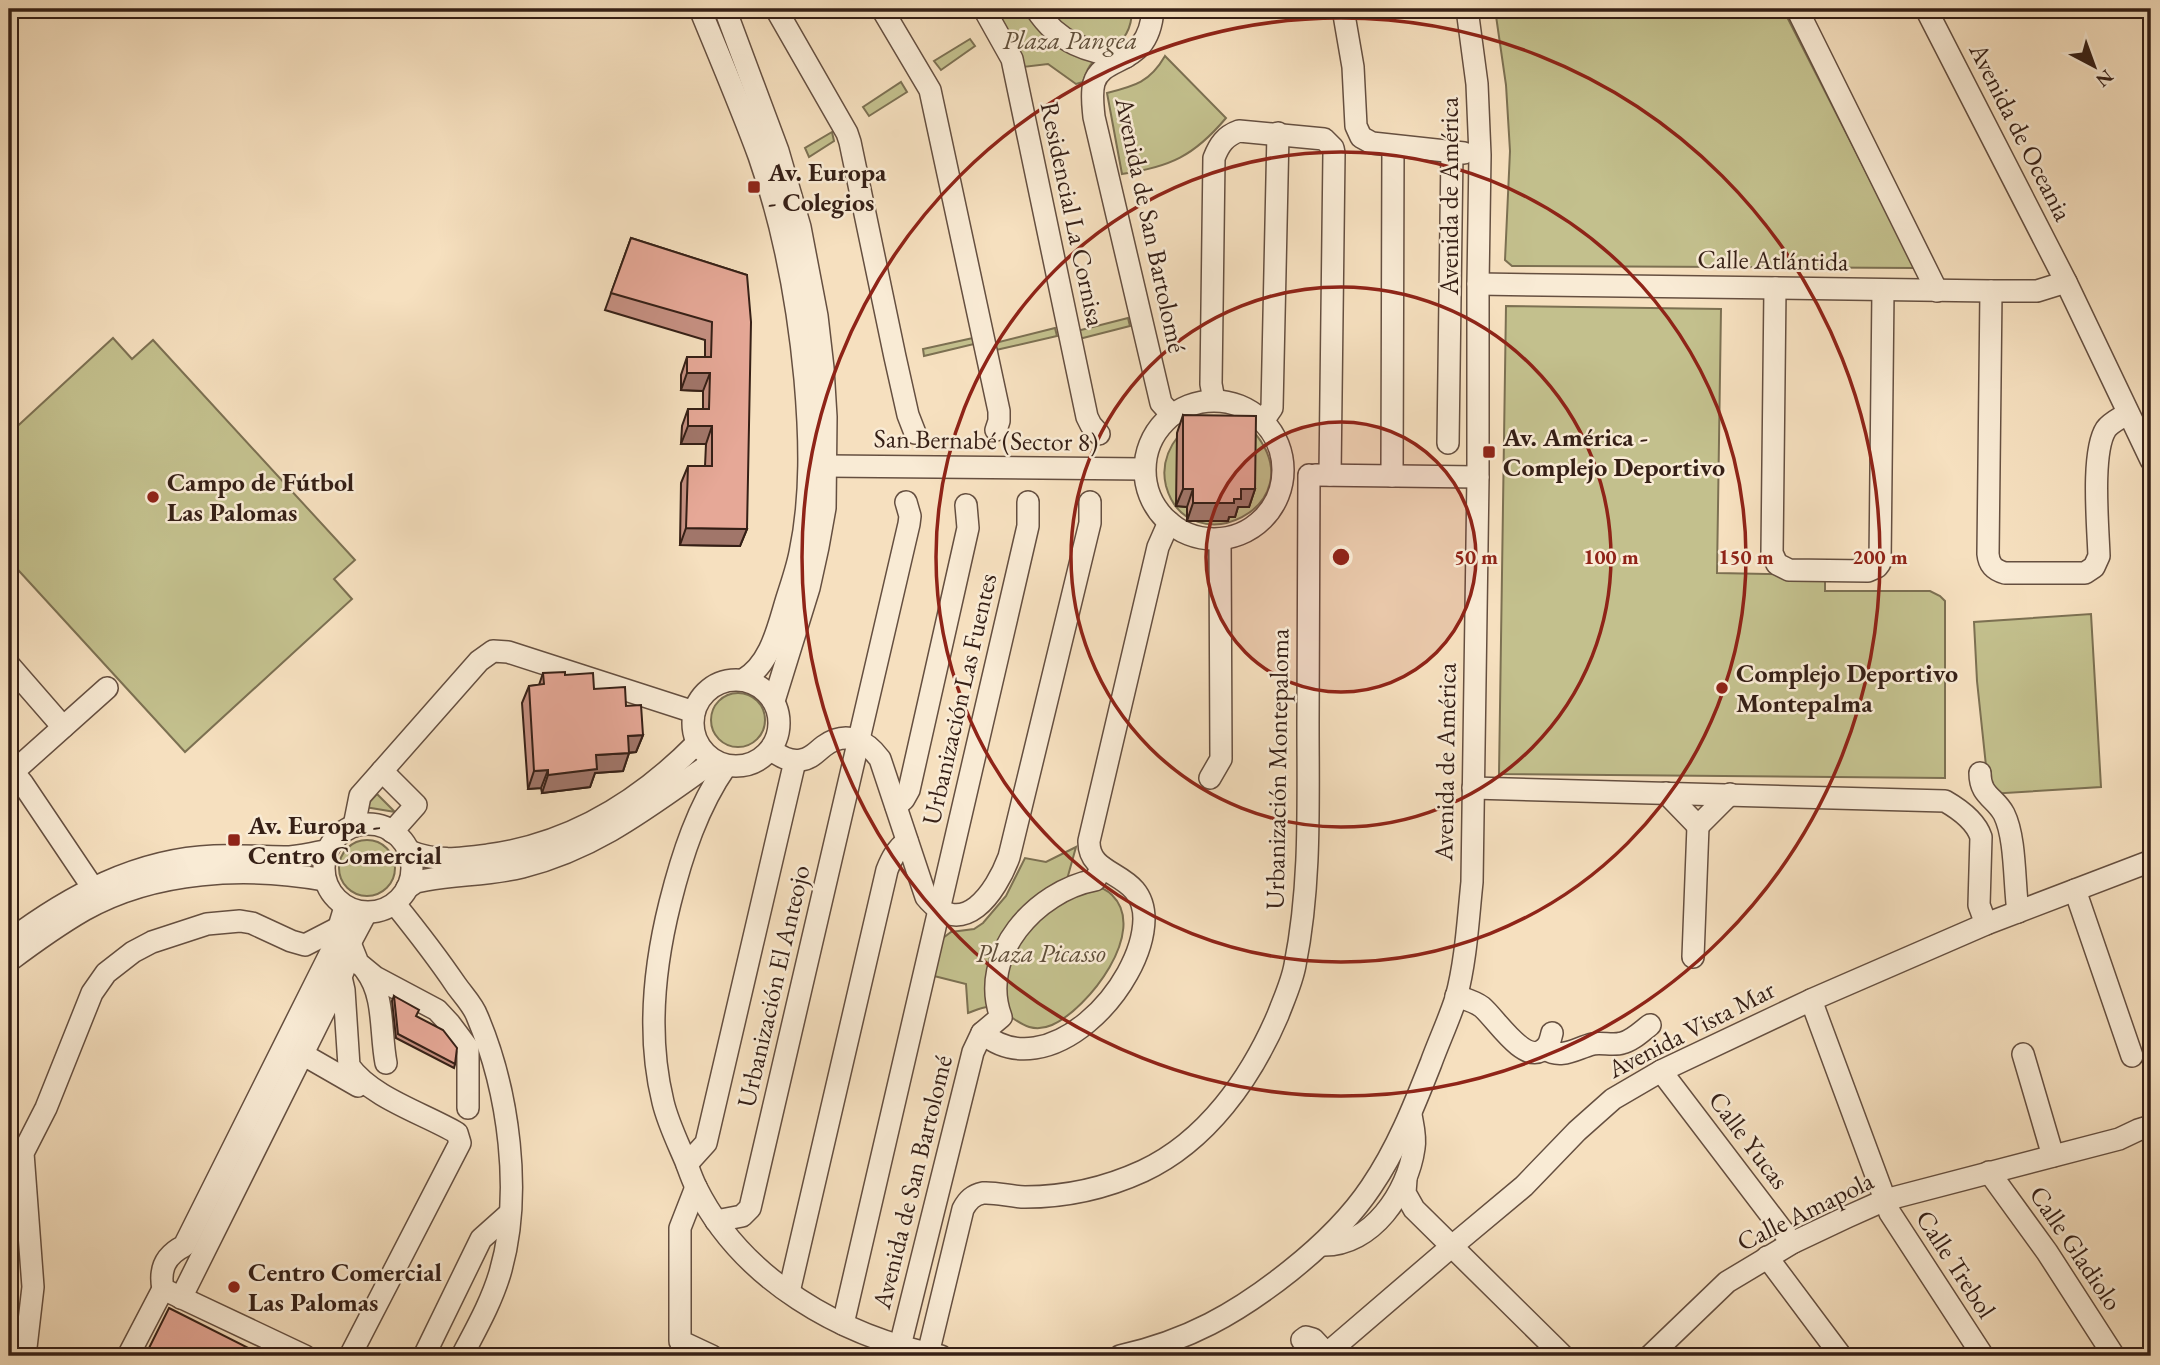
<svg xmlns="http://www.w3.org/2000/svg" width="2160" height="1365" viewBox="0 0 2160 1365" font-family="'EB Garamond',serif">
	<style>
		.green { fill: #c3c08d; stroke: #7c7052; stroke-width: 2 }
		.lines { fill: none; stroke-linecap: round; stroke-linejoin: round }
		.minor-casing { stroke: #654f40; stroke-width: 24 }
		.minor { stroke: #f9ebd5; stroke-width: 21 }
		.wall { fill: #c69082; stroke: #351f16; stroke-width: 2 }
		.shaded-wall { fill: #a1766a; stroke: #351f16; stroke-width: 2 }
		.building { fill: #e6a897; stroke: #351f16; stroke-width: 2 }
		.ring { fill: none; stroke: #8f2418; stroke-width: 3.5 }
		.poi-dot { fill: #8f2418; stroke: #f9ebd5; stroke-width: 2.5 }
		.labels { text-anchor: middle; stroke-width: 5; stroke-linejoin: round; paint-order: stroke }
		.park-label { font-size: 26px; font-style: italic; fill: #604f3a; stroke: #f9ebd5 }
		.street-label { font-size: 26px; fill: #351f16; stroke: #f9ebd5 }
		.poi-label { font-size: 26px; font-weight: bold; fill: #351f16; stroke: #f9ebd5; text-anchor: start }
		.centre { fill: #8f2418; stroke: #f9ebd5; stroke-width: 3.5 }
		.ring-label { font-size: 21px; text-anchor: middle; font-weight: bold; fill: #8f2418; stroke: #f9ebd5; stroke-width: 5; stroke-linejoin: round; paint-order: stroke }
	</style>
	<rect width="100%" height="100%" fill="#f6e0bf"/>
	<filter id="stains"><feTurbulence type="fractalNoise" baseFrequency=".00286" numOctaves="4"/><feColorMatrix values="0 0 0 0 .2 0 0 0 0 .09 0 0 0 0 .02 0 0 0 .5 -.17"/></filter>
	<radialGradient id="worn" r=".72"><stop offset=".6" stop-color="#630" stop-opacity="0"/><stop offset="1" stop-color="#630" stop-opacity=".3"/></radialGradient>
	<!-- green -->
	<g class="green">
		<path d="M994,9h138c0,19 -7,32 -24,43 -4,3 -11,6 -15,10 -5,5 -8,13 -10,20l-7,2 -28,-20 -25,3z"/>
		<path d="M1495,9h288l132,259 -403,-2 -7,-6 5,-109 -4,-66z"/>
		<path d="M970,39l5,7 -34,24 -7,-9z"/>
		<path d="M1165,56l61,62c-32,38 -56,49 -104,56l-15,-81c28,-7 43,-11 58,-37z"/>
		<path d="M901,82l6,10 -38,24 -6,-9z"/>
		<path d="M832,132l2,9 -25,16 -4,-9z"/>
		<path d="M1506,306l215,3 -4,264 108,2v16h105l10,5 5,5v177l-446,-4z"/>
		<path d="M1128,318l2,8 -51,13 -2,-8z"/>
		<path d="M1055,328l2,8 -61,14 -1,-7z"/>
		<path d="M113,338l19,21 21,-19 202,220 -21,19 18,20 -167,153 -176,-192v-126z"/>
		<path d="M973,338l1,6 -50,12 -1,-7z"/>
		<path d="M1254,432c63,75 -66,134 -88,54 -5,-20 1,-36 13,-51z"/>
		<path d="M2091,614l10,173 -112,7 -12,-113 -3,-59z"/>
		<circle cx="738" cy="720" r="27"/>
		<path d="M377,794l18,18 -30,-5z"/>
		<circle cx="367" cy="868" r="28"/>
		<path d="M1076,847l-10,36c16,1 34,0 46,12 37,36 -24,114 -60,130 -30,13 -41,-17 -64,-18 -6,0 -14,4 -20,6l-2,-29 -32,-8 9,-38 8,-6 23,-3 9,-6 23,-27 19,-38 21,4z"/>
	</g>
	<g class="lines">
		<!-- minor casing -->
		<g class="minor-casing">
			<g id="minor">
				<path d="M700,9c20,49 41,98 59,147 25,72 39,148 46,223 5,57 7,117 -5,174 -3,15 -8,30 -13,45 -9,29 -16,66 -44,82"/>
				<path d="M725,9l53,142 22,76 17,89 6,52 3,49 -1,91 -7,39 -9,41 -35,113"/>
				<path d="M776,9l71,124 3,9 45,215 13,58 7,18"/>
				<path d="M882,9l48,81 69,321v10l-3,9"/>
				<path d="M984,9l28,50 75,358 4,8 8,9"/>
				<path d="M1036,9c22,34 52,44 90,48"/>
				<path d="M1153,9c-4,60 -50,44 -59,74 -3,11 -1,23 0,34l67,286 11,12"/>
				<path d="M1343,9l10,58 3,59 5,11 11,6 92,10"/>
				<path d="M1797,9l140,282"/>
				<path d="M1926,9l140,273 85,178"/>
				<path d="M1478,284l513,7h46l29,-9"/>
				<path d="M1775,288l-3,265 5,11 12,6 79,1 9,-4 3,-4 3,-273"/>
				<path d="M1991,291l-3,263c1,11 6,16 17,19h80l9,-6 5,-11c-1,-30 -8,-104 7,-127 5,-7 15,-11 22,-16"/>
				<path d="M1214,400l-3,-16 3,-226c5,-13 11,-22 25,-27l85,8 9,9 1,5 -4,322"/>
				<circle cx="1214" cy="470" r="69"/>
				<path d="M1263,421l9,-13 6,-275"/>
				<path d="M1448,443l4,-291"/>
				<path d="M826,466l318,3"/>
				<path d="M1315,475l163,2"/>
				<path d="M1392,476l1,-330"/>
				<path d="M9,665l54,62"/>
				<circle cx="736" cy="723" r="43"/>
				<path d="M771,750c9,6 18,12 30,10 10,-1 15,-8 23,-14 22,-16 42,-6 56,13l46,138c37,45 70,-5 83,-40l81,-334v-21"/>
				<path d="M726,766c-28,40 -44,89 -56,137 -16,64 -23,134 -7,199 5,21 15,41 23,60 3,8 6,17 10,25 46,93 146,150 245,169"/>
				<path d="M9,767l14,17 70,104"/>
				<path d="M382,771l34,34 -24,27"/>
				<path d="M13,772l94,-84"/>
				<path d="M1980,773c0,23 15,24 24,41 12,24 10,70 14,98"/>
				<path d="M1210,778l11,-19 -1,-220"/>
				<path d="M1473,788l472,13c14,8 31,21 36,36l-2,68 7,19"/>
				<path d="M1666,793l32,33 32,-32"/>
				<path d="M896,806l8,-7 5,-9 59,-262 -2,-23"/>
				<circle cx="368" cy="868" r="44"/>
				<path d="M354,826l6,-30 119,-135 14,-10 15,1 186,60"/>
				<path d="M409,851c27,11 49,8 79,4 82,-11 152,-54 209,-112"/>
				<path d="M407,888l9,-6 10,-2c32,-6 64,-5 96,-13 76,-19 129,-62 192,-106"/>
				<path d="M2075,890l57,166"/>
				<path d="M395,904c21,26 42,53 61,81 7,10 17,20 21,31 32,75 46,179 23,257 -9,30 -24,56 -38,83"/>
				<path d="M9,941c60,-45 128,-82 205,-85 23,-1 47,1 70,1 14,0 28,-4 42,-6"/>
				<path d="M350,943l8,20 17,14 62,33 13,14 18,24v60"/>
				<path d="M1693,957l5,-131"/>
				<path d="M9,961c24,-18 49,-36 75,-51 71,-40 162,-44 240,-30"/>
				<path d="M366,971c19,25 14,61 20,92"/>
				<path d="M1456,996c9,3 18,5 26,11 14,12 40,54 59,44 8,-4 9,-10 11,-18"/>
				<path d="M1811,1000l79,213 93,143"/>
				<path d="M982,1033c66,55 161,-46 162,-114 0,-50 -56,-39 -55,-78l69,-294 11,-25"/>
				<path d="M1545,1049c17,11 31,-1 48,-5 9,-2 20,2 29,-1 10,-2 20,-12 28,-18"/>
				<path d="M2023,1054l30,102"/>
				<path d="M304,1055l54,31"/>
				<path d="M1661,1071l131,172"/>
				<path d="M687,1164l19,-21 89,-382"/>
				<path d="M1989,1172l58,80 67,104"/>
				<path d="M1406,1179l-1,14 9,16 149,147"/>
				<path d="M696,1187l-16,41v113l32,15"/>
				<path d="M716,1221l26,-5 8,-8 159,-684 1,-8 -4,-14"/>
				<path d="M1323,1245c49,1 85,-53 91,-97 2,-11 -1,-22 -3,-33"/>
				<path d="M1767,1257l74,99"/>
				<path d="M789,1292l98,-422c5,-13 10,-21 20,-29"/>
				<path d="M181,1298l160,-321"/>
				<path d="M843,1324l185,-798v-24"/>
				<path d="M1302,1340l4,-3 7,2 14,15"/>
				<path d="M900,1346l73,-294 9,-19 19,-16c-23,-62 35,-126 94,-137l7,-13"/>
				<path d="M928,1354l35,-145c5,-9 10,-14 20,-16 14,-1 28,4 42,4 41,0 81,-9 118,-26 64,-30 108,-93 135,-156 6,-16 14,-33 17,-50 16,-80 13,-161 13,-242 0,-83 1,-166 1,-248"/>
				<path d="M25,1356l8,-69 -10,-134 23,-45 46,-115 14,-20 27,-21 19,-10 55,-18 33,-3 12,2 39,18 14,4 33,-17"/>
				<path d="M128,1356l35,-67"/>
				<path d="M305,1356l-142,-67c-4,-20 3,-34 21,-43l148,-296 13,-43"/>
				<path d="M350,1356l110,-213 -3,-10c-34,-20 -85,-35 -108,-67l-5,-76 -3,-13 5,-13 4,-21 16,-30"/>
				<path d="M424,1356l57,-117 28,-25"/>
				<path d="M1120,1356c67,-15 116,-42 170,-85 30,-24 59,-51 81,-84 26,-38 43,-81 60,-124 8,-22 18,-43 25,-65 10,-37 12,-78 16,-116l6,-405v-193l2,-129 -3,-71 -10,-75"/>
				<path d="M1324,1356l127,-109 73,-61 53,-55 36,-32 48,-28 150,-71 175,-76 165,-63"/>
				<path d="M1650,1356l77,-74 65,-39 55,-26 38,-17 234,-61 19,-9 13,-4"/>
			</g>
		</g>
		<!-- minor -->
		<use href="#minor" class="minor"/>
	</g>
	<!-- wall -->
	<g class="wall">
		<path d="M631,238l116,37v254l-7,17 -60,-1 1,-62 7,-17h17l1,-22h-25l1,-18 6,-17h15v-18l-22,-1v-15l6,-18h18v-17l-100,-30z"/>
		<path d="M1183,415l72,74 -6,18h-11l-3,10h-6l-1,4h-41v-14l-11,-1 1,-73z"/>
		<path d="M543,673l22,2 61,31 17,29 -7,17 -7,1 -6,18 -28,2 -5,14 -48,6 -1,-5 -13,1 -6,-86 7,-17 10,-1z"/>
		<path d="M394,996l22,20 39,48 -1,4 -58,-30 -4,-37z"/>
	</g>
	<!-- shaded-wall -->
	<g class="shaded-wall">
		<path d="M687,373h23l-7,18 -22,-1z"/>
		<path d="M688,426h24l-6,18h-25z"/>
		<path d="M1183,489h10l-6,18 -11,-1z"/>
		<path d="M1241,489h14l-6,18h-11l-3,10h-6l-1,4h-41l6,-18z"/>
		<path d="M686,528l61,1 -7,17 -60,-1z"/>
		<path d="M643,735l-7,17 -14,1 6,-17z"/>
		<path d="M629,753l-6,18 -28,2 -5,14 -48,6 6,-18 48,-20z"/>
		<path d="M548,770l-7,18 -13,1 6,-18z"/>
	</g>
	<!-- building -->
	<g class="building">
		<path d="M631,238l116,37 4,47 -4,207 -61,-1 2,-62h24v-40h-24v-17h21l1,-36h-23v-16h24l1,-35 -101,-29z"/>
		<path d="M1183,415l73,1 -1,73h-14v10h-7v4h-41v-14h-10z"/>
		<path d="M565,672v3l28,-2 1,16 31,-2 1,19 15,-1 2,30 -15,1 1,17 -33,2 1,14 -49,6v-5l-14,1 -5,-85 15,-2 -1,-11z"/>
		<path d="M394,996l25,14 -3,6 27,14 14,18 -2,16 -57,-30z"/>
		<path d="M169,1308l95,48h-119z"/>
	</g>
	<!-- distance rings -->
	<circle cx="1341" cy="557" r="135" fill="#8f2418" fill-opacity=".12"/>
	<g class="ring">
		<circle cx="1341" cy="557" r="135"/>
		<circle cx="1341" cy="557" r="270"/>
		<circle cx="1341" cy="557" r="405"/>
		<circle cx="1341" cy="557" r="539"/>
	</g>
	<!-- markers -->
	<g class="poi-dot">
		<rect x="747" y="180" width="14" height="14" rx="3.5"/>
		<rect x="1482" y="445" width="14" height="14" rx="3.5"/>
		<circle cx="153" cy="497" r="7"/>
		<circle cx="1722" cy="688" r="7"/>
		<rect x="227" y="833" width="14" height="14" rx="3.5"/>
		<circle cx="234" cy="1287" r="7"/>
	</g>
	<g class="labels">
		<!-- park labels -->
		<g class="park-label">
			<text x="1070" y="49">Plaza Pangea</text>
			<text x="1041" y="962">Plaza Picasso</text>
		</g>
		<!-- street labels -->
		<g class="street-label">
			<text transform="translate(2021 132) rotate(63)" y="9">Avenida de Oceania</text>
			<text transform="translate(1449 196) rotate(-90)" y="9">Avenida de América</text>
			<text transform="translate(1073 214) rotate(78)" y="9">Residencial La Cornisa</text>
			<text transform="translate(1151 225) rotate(78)" y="9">Avenida de San Bartolomé</text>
			<text transform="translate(1773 260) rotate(1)" y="9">Calle Atlántida</text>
			<text transform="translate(986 440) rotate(1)" y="9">San Bernabé (Sector 8)</text>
			<text transform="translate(959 699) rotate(-77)" y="9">Urbanización Las Fuentes</text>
			<text transform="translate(1445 762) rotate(-89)" y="9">Avenida de América</text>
			<text transform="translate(1277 769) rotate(-89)" y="9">Urbanización Montepaloma</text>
			<text transform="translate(773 986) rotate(-77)" y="9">Urbanización El Anteojo</text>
			<text transform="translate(1691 1029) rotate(-27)" y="9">Avenida Vista Mar</text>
			<text transform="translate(1749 1140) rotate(53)" y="9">Calle Yucas</text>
			<text transform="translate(912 1182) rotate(-76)" y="9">Avenida de San Bartolomé</text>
			<text transform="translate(1805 1211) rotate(-26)" y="9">Calle Amapola</text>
			<text transform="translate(2076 1248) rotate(56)" y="9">Calle Gladiolo</text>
			<text transform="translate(1956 1264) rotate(57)" y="9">Calle Trebol</text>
		</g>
		<!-- poi labels -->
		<g class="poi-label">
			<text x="768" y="181">Av. Europa<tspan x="768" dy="30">- Colegios</tspan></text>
			<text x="1503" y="446">Av. América -<tspan x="1503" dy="30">Complejo Deportivo</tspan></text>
			<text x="167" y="491">Campo de Fútbol<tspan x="167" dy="30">Las Palomas</tspan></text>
			<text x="1736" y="682">Complejo Deportivo<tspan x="1736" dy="30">Montepalma</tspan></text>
			<text x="248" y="834">Av. Europa -<tspan x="248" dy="30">Centro Comercial</tspan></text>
			<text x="248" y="1281">Centro Comercial<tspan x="248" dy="30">Las Palomas</tspan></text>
		</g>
	</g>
	<circle cx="1341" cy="557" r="10" class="centre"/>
	<g class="ring-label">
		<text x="1476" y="564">50 m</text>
		<text x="1611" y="564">100 m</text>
		<text x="1746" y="564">150 m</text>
		<text x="1880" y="564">200 m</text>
	</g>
	<!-- margin -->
	<rect width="2160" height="1365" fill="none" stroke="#f6e0bf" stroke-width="35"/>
	<rect x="10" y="10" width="2139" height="1344" fill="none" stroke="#351f16" stroke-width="3.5"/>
	<rect x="18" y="18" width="2125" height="1330" fill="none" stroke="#351f16" stroke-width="2"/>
	<!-- north arrow -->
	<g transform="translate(2094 66) rotate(139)" stroke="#f9ebd5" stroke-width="5" paint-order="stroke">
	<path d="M0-5L12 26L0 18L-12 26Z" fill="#351f16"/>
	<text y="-10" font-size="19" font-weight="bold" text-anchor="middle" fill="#351f16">N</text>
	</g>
	<rect width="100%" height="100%" filter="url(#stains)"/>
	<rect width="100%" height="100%" fill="url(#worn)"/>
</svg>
